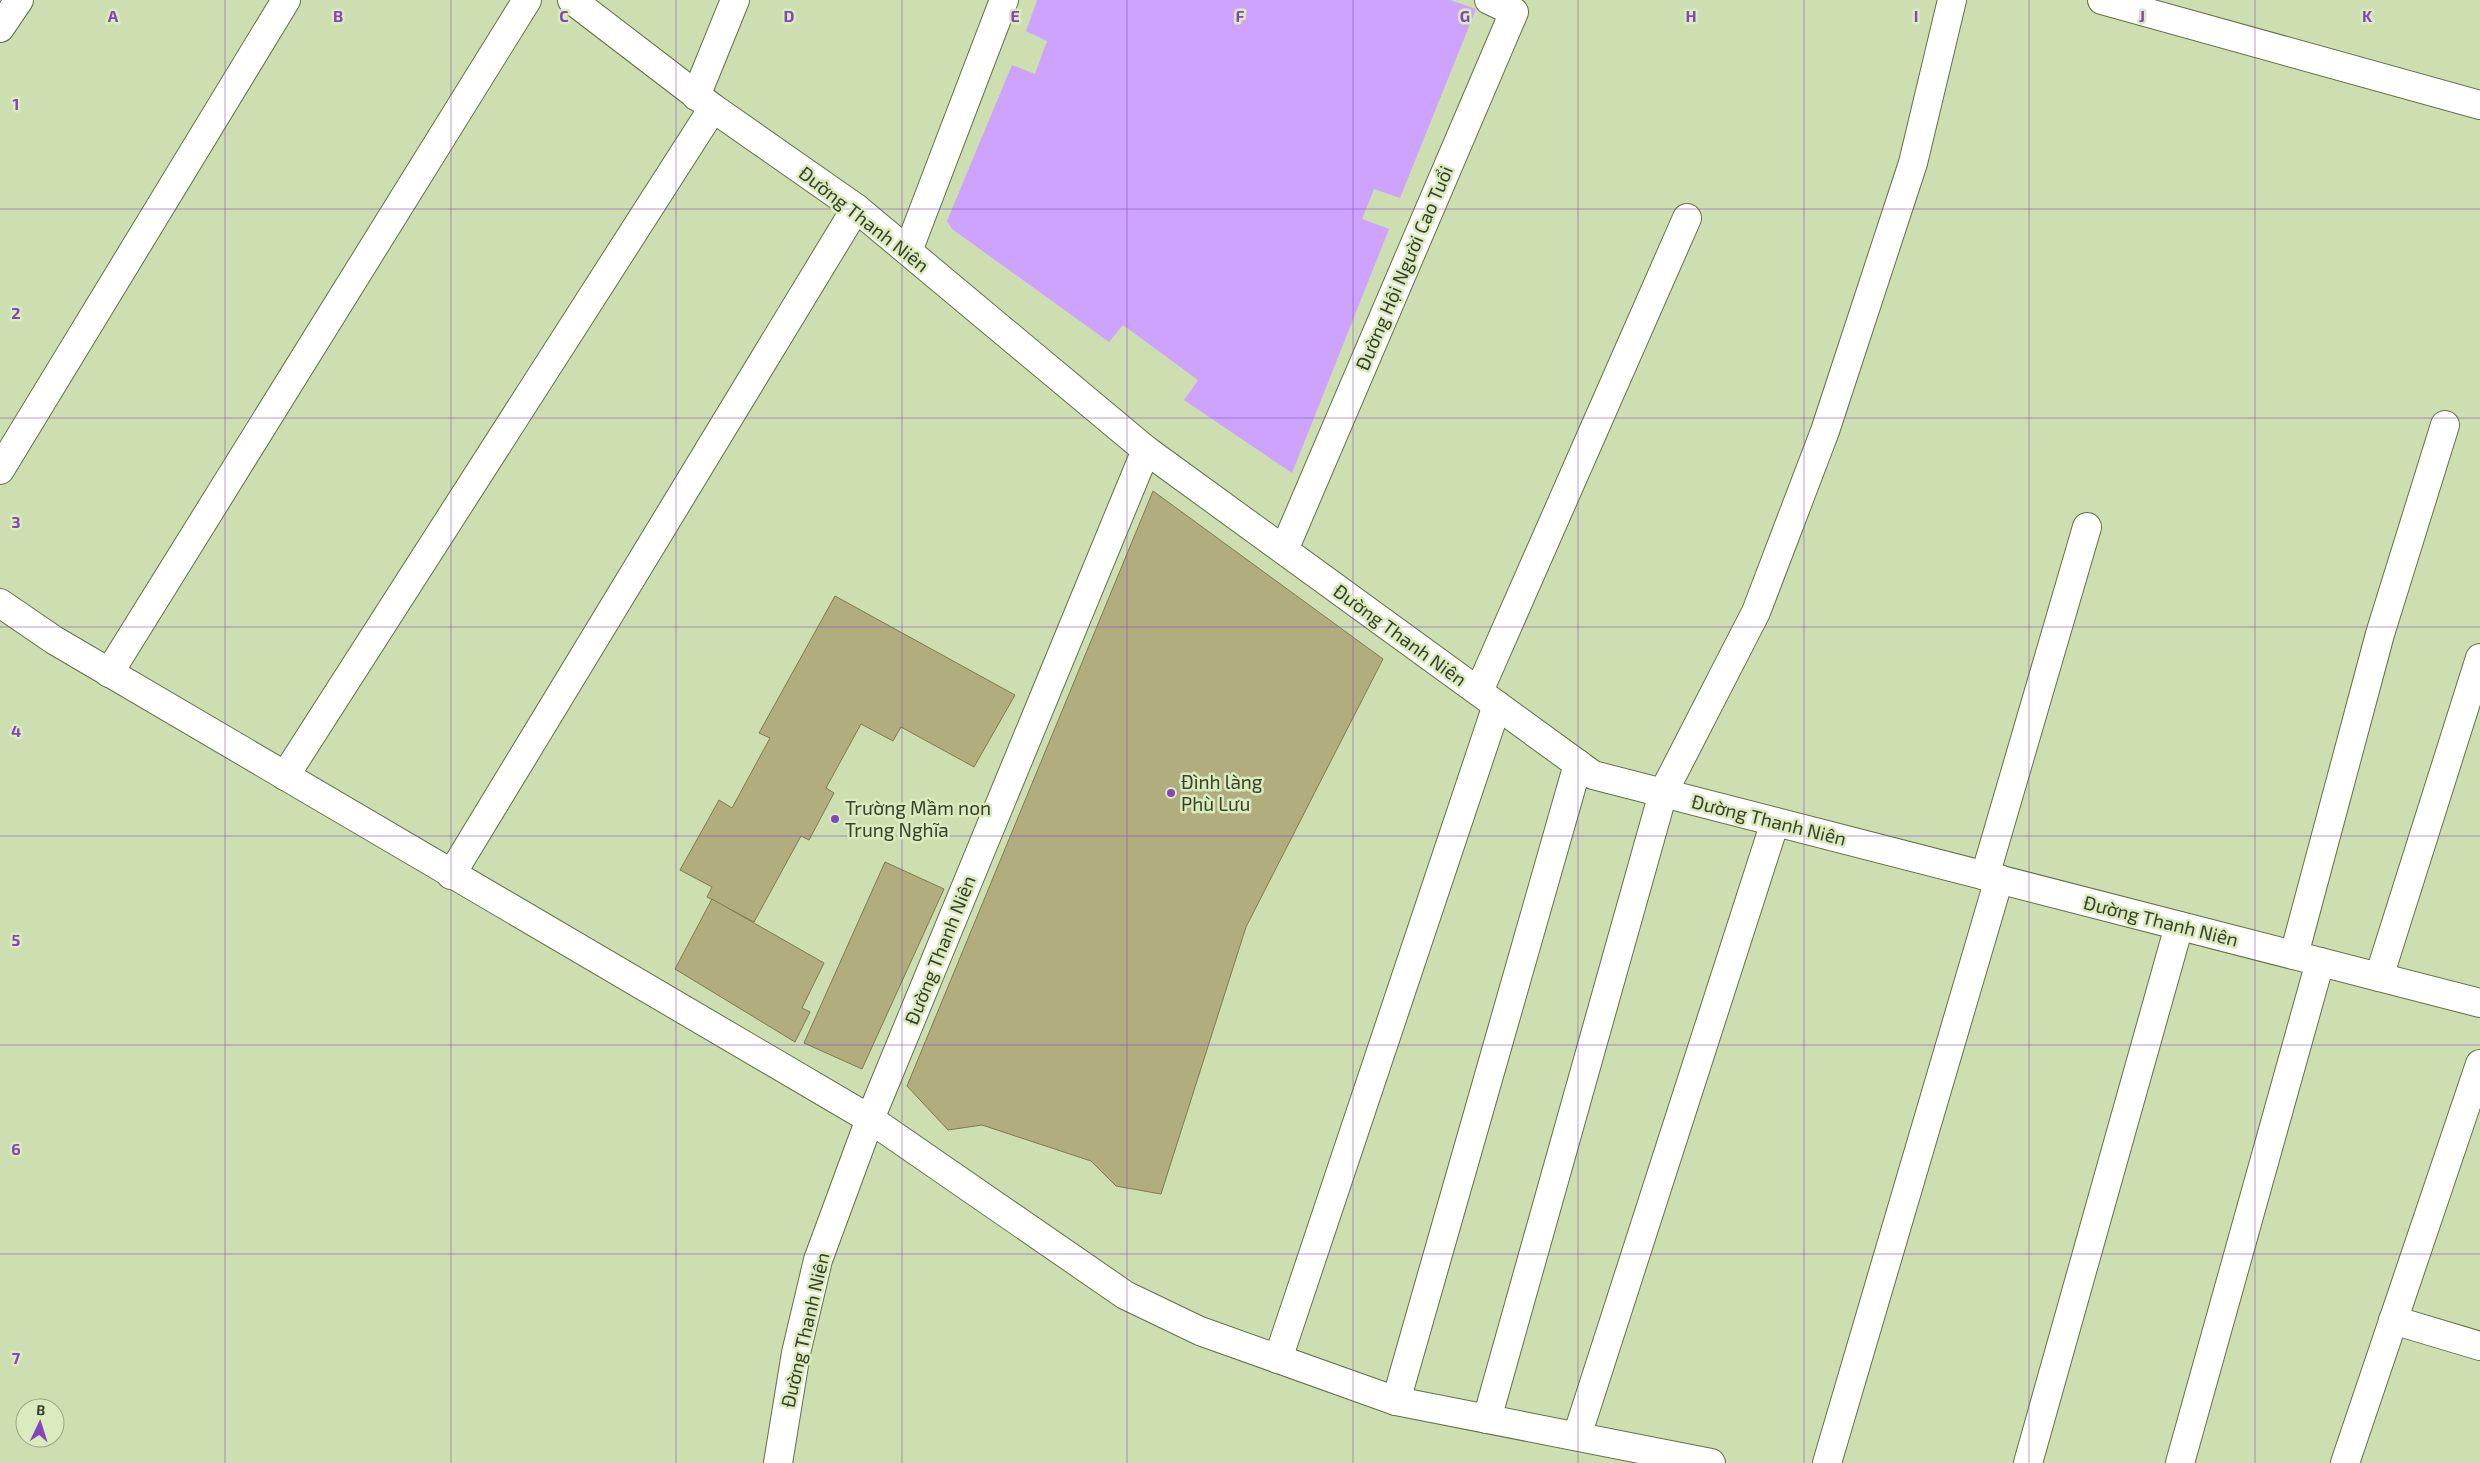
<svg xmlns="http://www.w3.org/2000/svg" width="2480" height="1463" viewBox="0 0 2480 1463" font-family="'Exo 2',sans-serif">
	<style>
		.water { fill: #cda3fd }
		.building { fill: #b1ad7e; stroke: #7e7b4d }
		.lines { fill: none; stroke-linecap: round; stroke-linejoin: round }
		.minor-casing { stroke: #627147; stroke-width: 30 }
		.tertiary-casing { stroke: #627147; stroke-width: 30 }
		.minor { stroke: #fff; stroke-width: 28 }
		.tertiary { stroke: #fff; stroke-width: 28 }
		.grid { fill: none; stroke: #8346bc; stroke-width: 1; stroke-opacity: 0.55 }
		.poi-dot { fill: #8346bc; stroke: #daebbd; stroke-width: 2 }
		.labels { text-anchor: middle; stroke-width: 5; stroke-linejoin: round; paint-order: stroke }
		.street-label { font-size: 19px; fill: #383f2c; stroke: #daebbd }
		.poi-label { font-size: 19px; fill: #383f2c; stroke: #daebbd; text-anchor: start }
		.grid-label { font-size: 16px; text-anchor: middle; font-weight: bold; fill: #8346bc; stroke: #daebbd; stroke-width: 5; stroke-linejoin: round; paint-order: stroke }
	</style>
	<rect width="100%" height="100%" fill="#cddeb0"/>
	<!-- water -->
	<path class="water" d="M1037,0h413l26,9 -76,189 -26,-9 -12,30 27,10 -97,244 -108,-73 14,-20 -75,-55 -14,17 -157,-113 -5,-8 65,-156 23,9 12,-33 -21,-10z"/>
	<!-- building -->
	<g class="building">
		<path d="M1153,491l230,168 -137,268 -85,267 -45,-8 -25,-25 -109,-36 -34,5 -41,-44z"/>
		<path d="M835,596l180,99 -41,72 -73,-40 -8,14 -32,-17 -35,64 8,5 -25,47 -8,-4 -47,86 -47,-25 5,-10 -32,-17 39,-70 13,8 38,-70 -11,-5z"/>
		<path d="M885,862l59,27 -82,180 -58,-26z"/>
		<path d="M712,899l112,64 -22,45 8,4 -15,30 -120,-73z"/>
	</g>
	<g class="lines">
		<!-- minor casing -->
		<g class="minor-casing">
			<g id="minor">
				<path d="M2102,0l378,105"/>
				<path d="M0,28l19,-28"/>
				<path d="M696,96l39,-96"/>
				<path d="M908,251l96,-251"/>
				<path d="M0,470l286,-470"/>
				<path d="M1284,550l230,-538 -25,-12"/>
				<path d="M0,603l54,37 816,479 255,176 75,36 196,70 315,62"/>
				<path d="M109,673l418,-673"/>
				<path d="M1479,691l208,-473"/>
				<path d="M285,776l428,-668"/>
				<path d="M451,875l405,-667"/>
				<path d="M1985,876l102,-349"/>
				<path d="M2294,955l86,-321 65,-209"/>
				<path d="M2379,977l101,-319"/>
				<path d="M2393,1320l87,26"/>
				<path d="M1278,1359l219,-654"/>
				<path d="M1396,1401l182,-637"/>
				<path d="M1487,1419l176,-626 93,-181 69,-181 88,-268 39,-163"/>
				<path d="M1577,1436l198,-614"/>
				<path d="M778,1463l18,-110 22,-93 52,-141 276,-669"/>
				<path d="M1827,1463l172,-584"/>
				<path d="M2028,1463l151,-537"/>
				<path d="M2180,1463l140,-501"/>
				<path d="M2345,1463l135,-399"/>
			</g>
		</g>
		<!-- tertiary casing -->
		<g class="tertiary-casing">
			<path id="tertiary" d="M572,0l141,108 143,100 290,242 447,325 887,228"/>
		</g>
		<!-- minor -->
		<use href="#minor" class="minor"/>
		<!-- tertiary -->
		<use href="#tertiary" class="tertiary"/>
	</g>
	<!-- grid -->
	<path class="grid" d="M225,0v1463M451,0v1463M676,0v1463M902,0v1463M1127,0v1463M1353,0v1463M1578,0v1463M1804,0v1463M2029,0v1463M2255,0v1463M0,209h2480M0,418h2480M0,627h2480M0,836h2480M0,1045h2480M0,1254h2480"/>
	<!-- markers -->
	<g class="poi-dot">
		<circle cx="1171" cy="793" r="5"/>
		<circle cx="835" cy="819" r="5"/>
	</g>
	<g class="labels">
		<!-- street labels -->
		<g class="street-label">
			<text transform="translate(864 219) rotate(38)" y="7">Đường Thanh Niên</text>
			<text transform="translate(1404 268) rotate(-67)" y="7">Đường Hội Người Cao Tuổi</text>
			<text transform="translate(1400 635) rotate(36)" y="7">Đường Thanh Niên</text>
			<text transform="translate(1769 820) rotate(14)" y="7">Đường Thanh Niên</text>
			<text transform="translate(2161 921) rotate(14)" y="7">Đường Thanh Niên</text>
			<text transform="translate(940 950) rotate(-68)" y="7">Đường Thanh Niên</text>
			<text transform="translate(805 1330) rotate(-77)" y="7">Đường Thanh Niên</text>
		</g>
		<!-- poi labels -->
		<g class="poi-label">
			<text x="1181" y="789">Đình làng<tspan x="1181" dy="22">Phù Lưu</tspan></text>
			<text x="845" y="815">Trường Mầm non<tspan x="845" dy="22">Trung Nghĩa</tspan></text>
		</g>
	</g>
	<g class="grid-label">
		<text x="113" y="22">A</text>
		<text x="338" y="22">B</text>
		<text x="564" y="22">C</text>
		<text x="789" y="22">D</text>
		<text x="1015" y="22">E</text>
		<text x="1240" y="22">F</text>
		<text x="1465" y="22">G</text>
		<text x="1691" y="22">H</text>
		<text x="1916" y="22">I</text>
		<text x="2142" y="22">J</text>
		<text x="2367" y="22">K</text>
		<text x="16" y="110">1</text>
		<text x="16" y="319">2</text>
		<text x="16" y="528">3</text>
		<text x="16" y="737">4</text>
		<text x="16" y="946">5</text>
		<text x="16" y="1155">6</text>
		<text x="16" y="1364">7</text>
	</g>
	<!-- north arrow -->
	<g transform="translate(40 1423) rotate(4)"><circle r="24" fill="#daebbd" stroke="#99a683"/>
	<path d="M0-4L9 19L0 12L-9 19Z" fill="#8346bc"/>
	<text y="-8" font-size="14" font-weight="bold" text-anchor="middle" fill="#383f2c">B</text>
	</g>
</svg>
